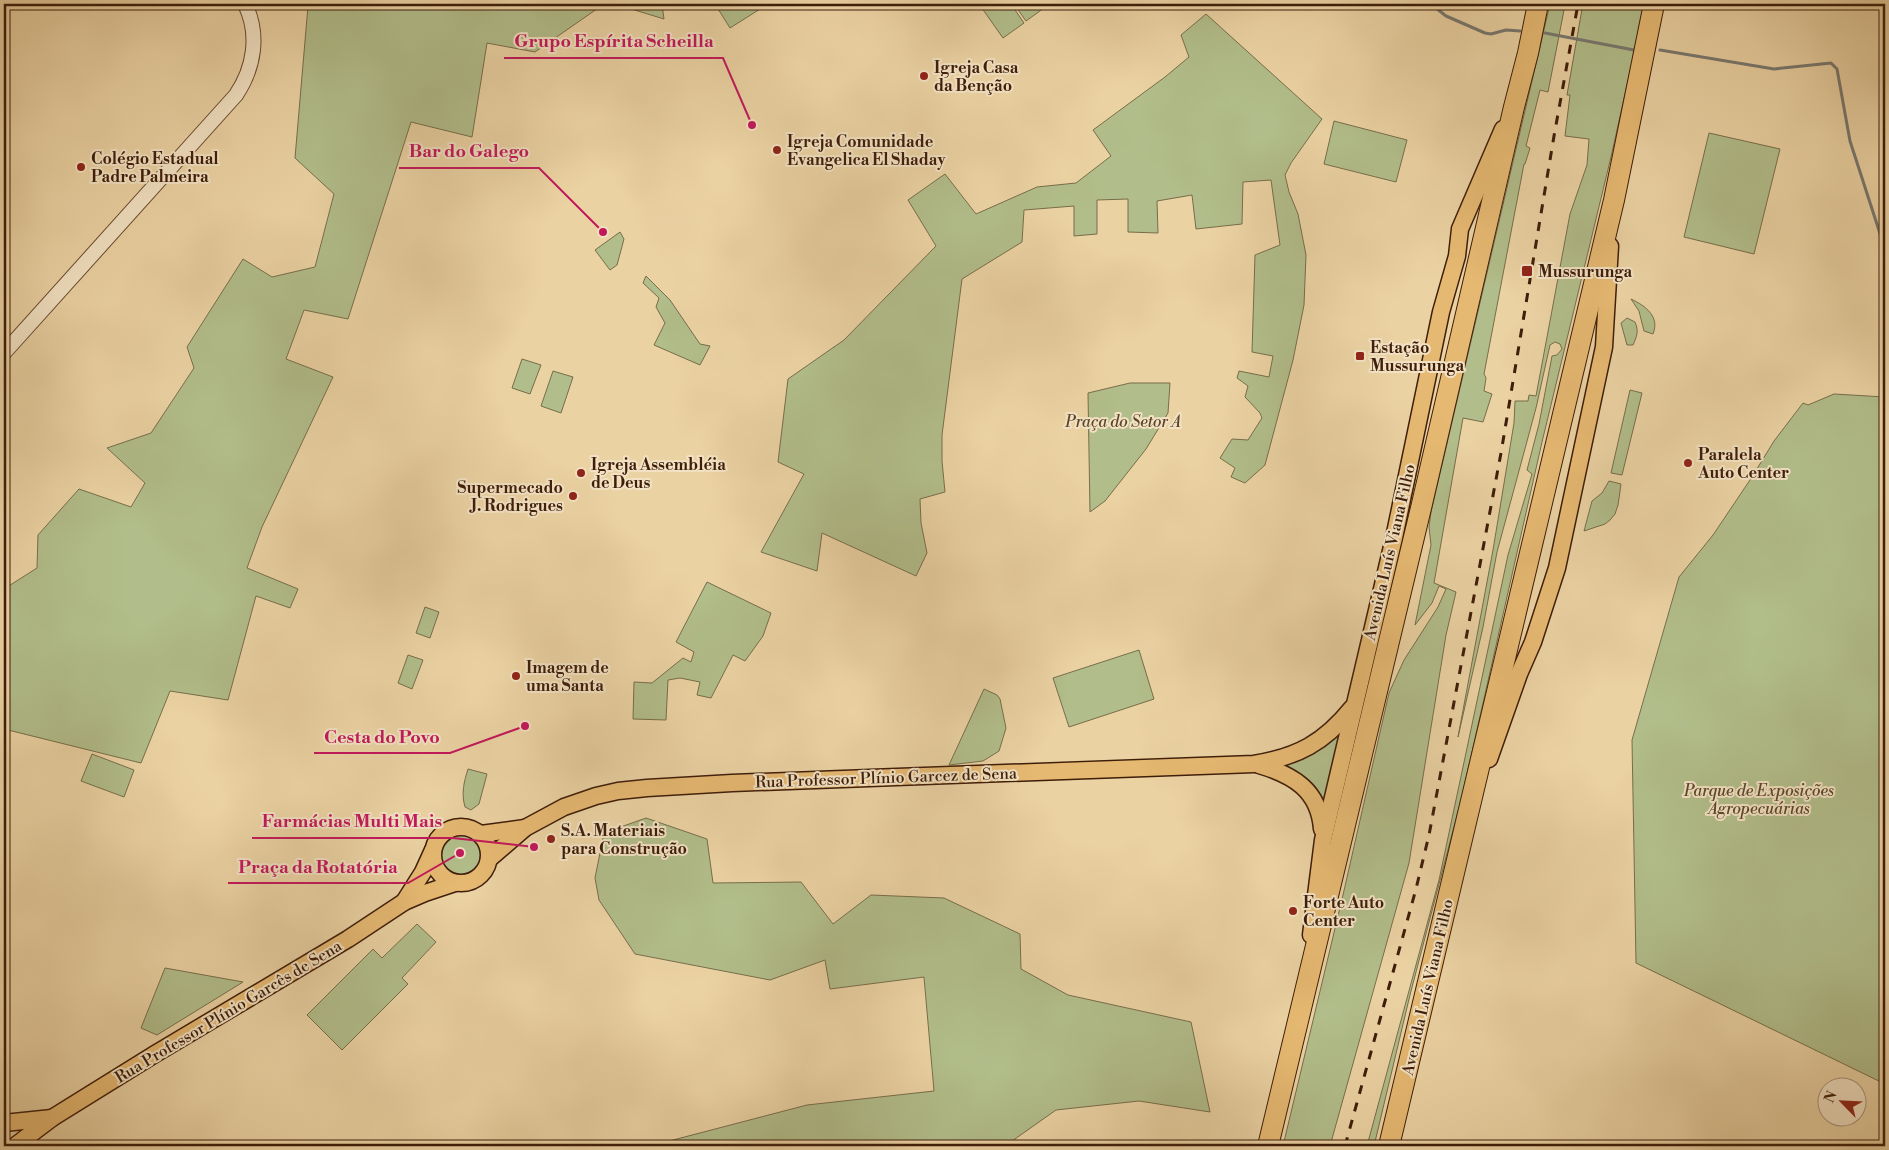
<svg xmlns="http://www.w3.org/2000/svg" width="1889" height="1150" viewBox="0 0 1889 1150" font-family="'Libre Bodoni',serif">
	<style>
		.green { fill: #b1bd8a; stroke: #786d4a }
		.lines { fill: none; stroke-linecap: round; stroke-linejoin: round }
		.stream { stroke: #78786f; stroke-width: 3 }
		.minor-casing { stroke: #694a30; stroke-width: 16 }
		.major-casing { stroke: #3e1d0a; stroke-width: 19 }
		.highway-casing { stroke: #3e1d0a; stroke-width: 22 }
		.minor { stroke: #f2e2c3; stroke-width: 14 }
		.major { stroke: #e6b972; stroke-width: 16 }
		.highway { stroke: #e6b972; stroke-width: 20 }
		.rail { stroke: #3e1d0a; stroke-width: 3; stroke-dasharray: 9 9; stroke-linecap: butt }
		.poi-dot { fill: #8f2418; stroke: #f2e2c3; stroke-width: 2 }
		.labels { text-anchor: middle; stroke-width: 4; stroke-linejoin: round; paint-order: stroke }
		.poi-label { font-size: 16px; font-weight: bold; fill: #3e1d0a; stroke: #f2e2c3; text-anchor: start }
		.park-label { font-size: 16px; font-style: italic; fill: #5b452a; stroke: #f2e2c3 }
		.street-label { font-size: 16px; fill: #3e1d0a; stroke: #f2e2c3 }
		.leader { fill: none; stroke: #c2185b; stroke-width: 2 }
		.callout-dot { fill: #c2185b; stroke: #f2e2c3; stroke-width: 2 }
		.callout-label { font-size: 18px; text-anchor: middle; font-weight: bold; fill: #c2185b; stroke: #f2e2c3; stroke-width: 4; stroke-linejoin: round; paint-order: stroke }
	</style>
	<rect width="100%" height="100%" fill="#ebd2a3"/>
	<filter id="stains"><feTurbulence type="fractalNoise" baseFrequency=".004" numOctaves="4"/><feColorMatrix values="0 0 0 0 .2 0 0 0 0 .09 0 0 0 0 .02 0 0 0 .5 -.17"/></filter>
	<radialGradient id="worn" r=".72"><stop offset=".6" stop-color="#630" stop-opacity="0"/><stop offset="1" stop-color="#630" stop-opacity=".3"/></radialGradient>
	<!-- green -->
	<g class="green">
		<path d="M306,4h298l-69,48 -48,-9 -15,94 -61,-15 -63,197 -44,-9 -18,49 47,18 -71,150 -15,41 51,21 -8,19 -34,-12 -28,104 -58,-9 -29,72 -137,-34v-140l33,-21 1,-33 41,-46 52,18 14,-24 -38,-35 44,-15 43,-65 -7,-21 56,-88 29,18 43,-10 19,-73 -39,-36 13,-152z"/>
		<path d="M615,4h47l2,15z"/>
		<path d="M715,4h53l-38,24z"/>
		<path d="M979,4h32l13,19 -21,15z"/>
		<path d="M1014,4h27l3,4 -18,13z"/>
		<path d="M1550,4l15,1 -17,87 -8,-2 -14,56 4,2 -5,16h-1l-40,210 2,4 -2,13 8,3 -9,28 -20,-4 -29,165 22,9 -10,43 -37,228 -79,283h-47l60,-251 46,-202 15,-33 34,-53 8,-18 -7,-3 -7,17 -17,22 16,-80 -2,-18 2,-15z"/>
		<path d="M1585,4h60l-34,153 -69,285 -80,354 -52,199 -36,151h-7l72,-266 69,-325 24,-81 -5,-4 12,-46 13,-68 5,-1 5,-6 -2,-5 -5,-2 -5,3 -14,63 -39,144 -14,75 -25,110 35,-187 21,-127 1,-22h13l1,-6 7,1 34,-182 17,-49 2,-26 -24,-3 5,-41h-3l15,-86h2z"/>
		<path d="M1206,14l116,105 -31,44 -6,12 4,17 9,22 8,41 -2,50 -11,55 -28,105 -20,18 -14,-6 4,-9 -15,-10 12,-19 16,1 14,-22 -2,-5 -15,-16 3,-11 -11,-8 2,-7 30,6 4,-21 -21,-4 3,-97 25,-10 -9,-65 -28,2 -1,42 -46,5 -4,-34 -35,6 1,32 -30,-1v-33l-31,1v34l-23,2v-30l-50,4 -2,32 -60,37 -20,156v26l3,31 -25,7 1,24 6,30 -11,23 -94,-43 -5,38 -56,-19 43,-78 -26,-12 10,-83 56,-39 92,-94 -28,-46 37,-26 31,40 61,-27 39,-4 35,-27 -18,-26 72,-53 24,-20 -8,-22z"/>
		<path d="M1334,121l73,19 -11,42 -72,-18z"/>
		<path d="M1709,133l71,16 -26,105 -70,-17z"/>
		<path d="M620,232l4,7 -7,26 -7,5 -15,-20z"/>
		<path d="M646,276l24,24 30,44 10,2 -10,19 -46,-20 11,-22 -9,-16 3,-9 -16,-15z"/>
		<path d="M1631,299c15,7 29,18 22,35l-9,-3 -5,-20z"/>
		<path d="M1627,318l8,4c4,9 2,14 -2,23h-6l-6,-22z"/>
		<path d="M522,359l19,6 -11,29 -18,-6z"/>
		<path d="M553,371l20,6 -12,36 -20,-7z"/>
		<path d="M1130,383h40l-2,30 -22,36 -41,52 -15,11 -2,-119z"/>
		<path d="M1630,390l12,3 -20,82 -11,-2z"/>
		<path d="M1834,394l51,3v687l-249,-121 -4,-223 47,-163 34,-42 39,-58 22,-36 29,-38 5,2z"/>
		<path d="M1609,481l12,3 -3,21 -3,9 -5,6 -5,4 -21,7 8,-30 10,-8z"/>
		<path d="M707,582l64,31 -8,23 -18,25 -12,-6 -22,43 -14,-3 3,-13 -20,-4 -12,2 -2,40 -33,-1 1,-37 18,1 31,-25 8,4 3,-10 -18,-10z"/>
		<path d="M425,607l14,5 -9,26 -14,-5z"/>
		<path d="M1139,650l15,49 -85,28 -16,-49z"/>
		<path d="M408,655l15,5 -11,29 -14,-6z"/>
		<path d="M984,689l13,6 3,4 6,29 -7,23 -16,10 -34,4z"/>
		<path d="M1344,727l-20,77c-6,-22 -22,-30 -41,-41z"/>
		<path d="M92,754l42,16 -10,27 -43,-16z"/>
		<path d="M468,769l19,5 -8,30 -8,6 -6,-3c-4,-14 -1,-25 3,-38z"/>
		<path d="M646,818l61,21 6,44 88,-1 32,42 38,-29 73,3 76,36 1,35 47,26 123,27 19,90 -71,-11 -83,9 -51,36h-348l16,-6 134,-35 127,-14 -10,-114 -94,12 -5,-29 -55,20 -135,-26 -36,-54 -4,-22 9,-45z"/>
		<circle cx="460" cy="854" r="25"/>
		<path d="M417,924l19,18 -34,36 6,6 -66,66 -35,-35 66,-66 9,9z"/>
		<path d="M165,968l78,14 -86,53 -16,-7z"/>
	</g>
	<g class="lines">
		<!-- stream -->
		<g class="stream">
			<path d="M1431,4l15,12 39,17 6,1 15,-4 14,1"/>
			<path d="M1545,33l89,17"/>
			<path d="M1660,50l114,19 57,-6 6,6 13,72 35,108"/>
		</g>
		<!-- minor casing -->
		<g class="minor-casing">
			<path id="minor" d="M4,353l232,-258c18,-27 24,-60 9,-91"/>
		</g>
		<!-- major casing -->
		<g class="major-casing">
			<g id="major">
				<path d="M1489,759l30,-85 14,-32 24,-74 47,-221 6,-101"/>
				<path d="M1259,765c34,10 60,25 63,64"/>
				<circle cx="461" cy="855" r="28"/>
				<path d="M481,834l44,-6"/>
				<path d="M489,859l36,-31 39,-21 32,-11 22,-5 29,-3 85,-5 522,-19c43,-7 70,-21 98,-56"/>
				<path d="M404,902l19,-30 10,-22"/>
				<path d="M1311,935l12,-95 71,-302 47,-226 16,-56 3,-27 43,-100"/>
				<path d="M4,1123l48,-5"/>
				<path d="M15,1146l37,-28 103,-64 193,-115 56,-37 21,-9 30,-10"/>
			</g>
		</g>
		<!-- highway casing -->
		<g class="highway-casing">
			<g id="highway">
				<path d="M1268,1146l153,-638 93,-401 14,-54 10,-49"/>
				<path d="M1389,1146l225,-946 40,-196"/>
			</g>
		</g>
		<!-- minor -->
		<use href="#minor" class="minor"/>
		<!-- major -->
		<use href="#major" class="major"/>
		<!-- highway -->
		<use href="#highway" class="highway"/>
		<!-- rail -->
		<path class="rail" d="M1345,1146l71,-257 13,-54 72,-382 53,-317 24,-132"/>
	</g>
	<!-- markers -->
	<g class="poi-dot">
		<circle cx="924" cy="76" r="5"/>
		<circle cx="777" cy="150" r="5"/>
		<circle cx="81" cy="167" r="5"/>
		<rect x="1521" y="265" width="12" height="12" rx="2.5"/>
		<rect x="1355" y="351" width="10" height="10" rx="2.5"/>
		<circle cx="1688" cy="463" r="5"/>
		<circle cx="581" cy="473" r="5"/>
		<circle cx="573" cy="496" r="5"/>
		<circle cx="516" cy="676" r="5"/>
		<circle cx="551" cy="839" r="5"/>
		<circle cx="1293" cy="911" r="5"/>
	</g>
	<g class="labels">
		<!-- poi labels -->
		<g class="poi-label">
			<text x="934" y="73">Igreja Casa<tspan x="934" dy="18">da Benção</tspan></text>
			<text x="787" y="147">Igreja Comunidade<tspan x="787" dy="18">Evangelica El Shaday</tspan></text>
			<text x="91" y="164">Colégio Estadual<tspan x="91" dy="18">Padre Palmeira</tspan></text>
			<text x="1538" y="277">Mussurunga</text>
			<text x="1370" y="353">Estação<tspan x="1370" dy="18">Mussurunga</tspan></text>
			<text x="1698" y="460">Paralela<tspan x="1698" dy="18">Auto Center</tspan></text>
			<text x="591" y="470">Igreja Assembléia<tspan x="591" dy="18">de Deus</tspan></text>
			<text x="563" y="493" text-anchor="end">Supermecado<tspan x="563" dy="18">J. Rodrigues</tspan></text>
			<text x="526" y="673">Imagem de<tspan x="526" dy="18">uma Santa</tspan></text>
			<text x="561" y="836">S.A. Materiais<tspan x="561" dy="18">para Construção</tspan></text>
			<text x="1303" y="908">Forte Auto<tspan x="1303" dy="18">Center</tspan></text>
		</g>
		<!-- park labels -->
		<g class="park-label">
			<text x="1123" y="427">Praça do Setor A</text>
			<text x="1759" y="796">Parque de Exposições<tspan x="1759" dy="18">Agropecuárias</tspan></text>
		</g>
		<!-- street labels -->
		<g class="street-label">
			<text transform="translate(1389 552) rotate(-77)" y="6">Avenida Luís Viana Filho</text>
			<text transform="translate(886 777) rotate(-2)" y="6">Rua Professor Plínio Garcez de Sena</text>
			<text transform="translate(1427 987) rotate(-77)" y="6">Avenida Luís Viana Filho</text>
			<text transform="translate(228 1011) rotate(-31)" y="6">Rua Professor Plínio Garcês de Sena</text>
		</g>
	</g>
	<!-- callouts -->
	<path class="leader" d="M752 125L723 58H504M603 232L539 168H399M525 726L450 753H314M534 847L453 838H252M460 853L408 883H228"/>
	<g class="callout-dot">
		<circle cx="752" cy="125" r="5"/>
		<circle cx="603" cy="232" r="5"/>
		<circle cx="525" cy="726" r="5"/>
		<circle cx="534" cy="847" r="5"/>
		<circle cx="460" cy="853" r="5"/>
	</g>
	<g class="callout-label">
		<text x="614" y="47">Grupo Espírita Scheilla</text>
		<text x="469" y="157">Bar do Galego</text>
		<text x="382" y="743">Cesta do Povo</text>
		<text x="352" y="827">Farmácias Multi Mais</text>
		<text x="318" y="873">Praça da Rotatória</text>
	</g>
	<!-- margin -->
	<rect width="1889" height="1150" fill="none" stroke="#ebd2a3" stroke-width="20"/>
	<rect x="5" y="5" width="1879" height="1140" fill="none" stroke="#3e1d0a" stroke-width="2.5"/>
	<rect x="10" y="10" width="1869" height="1130" fill="none" stroke="#3e1d0a"/>
	<!-- north arrow -->
	<g transform="translate(1842 1102) rotate(294)"><circle r="24" fill="#f2e2c3" stroke="#aa9379"/>
	<path d="M0-4L9 19L0 12L-9 19Z" fill="#8f2418"/>
	<text y="-8" font-size="14" font-weight="bold" text-anchor="middle" fill="#3e1d0a">N</text>
	</g>
	<rect width="100%" height="100%" filter="url(#stains)"/>
	<rect width="100%" height="100%" fill="url(#worn)"/>
</svg>
